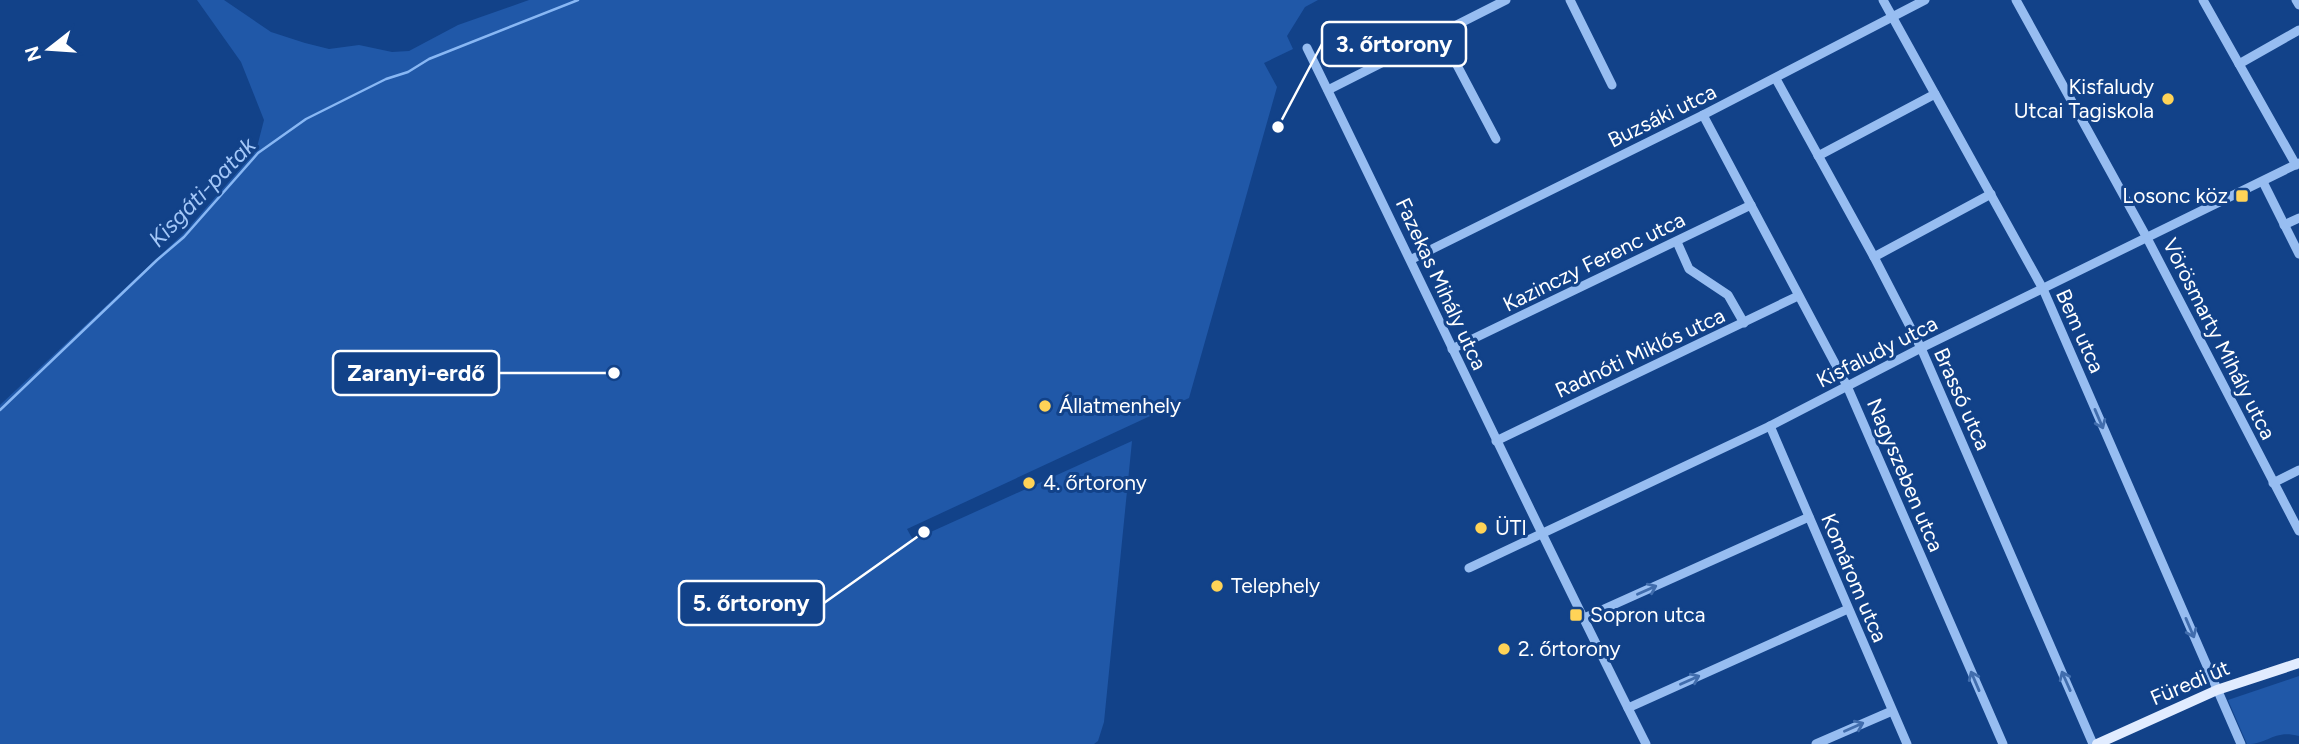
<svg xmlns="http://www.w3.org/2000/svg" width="2299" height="744" viewBox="0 0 2299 744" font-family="Figtree,sans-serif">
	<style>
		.green { fill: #2058a8 }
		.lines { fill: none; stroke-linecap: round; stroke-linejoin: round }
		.stream { stroke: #88b7f4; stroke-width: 2.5 }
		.minor { stroke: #97bdf1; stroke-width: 9 }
		.major { stroke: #e1ecff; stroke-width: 10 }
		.oneway { stroke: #416dad }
		.poi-dot { fill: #ffd357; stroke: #124289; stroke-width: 2.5 }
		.labels { text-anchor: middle; stroke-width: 6; stroke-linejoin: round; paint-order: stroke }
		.poi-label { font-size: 21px; fill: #fff; stroke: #124289; text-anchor: start }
		.street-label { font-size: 21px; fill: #fff; stroke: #124289 }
		.water-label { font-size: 23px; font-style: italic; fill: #a3c7f8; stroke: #124289 }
		.leader { fill: none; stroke: #fff; stroke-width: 2.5 }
		.callout-dot { fill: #fff; stroke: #124289; stroke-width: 2.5 }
		.callout { fill: #124289; stroke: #fff; stroke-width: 2.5 }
		.callout-label { font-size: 23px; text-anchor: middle; font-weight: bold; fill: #fff }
	</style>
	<rect width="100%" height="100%" fill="#124289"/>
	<!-- green -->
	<g class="green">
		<path d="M197,0h27l47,32 34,11 24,6 30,-4 33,7 17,-1 49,-26 71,-25h789l-13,7 -18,29 6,13 -29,14 13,24 -88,311 -282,131 6,11 219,-99 -28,281 -6,19 -4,3h-1094v-339l183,-171 73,-83 8,-31 -23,-58z"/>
		<path d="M2299,676v60c-25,-7 -30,8 -52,8l-19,-44z"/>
	</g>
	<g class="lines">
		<!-- stream -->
		<path class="stream" d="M0,410l157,-150 27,-23 74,-84 48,-34 80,-40 22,-7 21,-13 149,-59"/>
		<!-- minor -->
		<g class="minor">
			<path d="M1570,0l42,85"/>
			<path d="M1883,0l160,289 198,455"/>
			<path d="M2016,0l131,238 152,293"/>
			<path d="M2203,0l93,165"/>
			<path d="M2296,0l3,5"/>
			<path d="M1440,33l56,106"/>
			<path d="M1307,48c114,232 223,466 339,696"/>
			<path d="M2239,64l60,-34"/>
			<path d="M1776,79l98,178 47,91 172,396"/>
			<path d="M1328,90l178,-90"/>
			<path d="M1703,115l144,271 156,358"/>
			<path d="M1818,156l117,-62"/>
			<path d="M2263,182l36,72"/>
			<path d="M2284,225l15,-7"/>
			<path d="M1677,242l12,27 39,26 16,28"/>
			<path d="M1874,257l117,-63"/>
			<path d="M1412,259l291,-144 222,-115"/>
			<path d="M1452,349l299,-144"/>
			<path d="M1770,426l137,318"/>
			<path d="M1496,441l302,-145"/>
			<path d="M2273,483l26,-13"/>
			<path d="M1469,568l301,-142 151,-78 378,-185"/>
			<path d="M1584,618l225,-101"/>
			<path d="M1628,708l220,-99"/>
			<path d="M1816,744l76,-33"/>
		</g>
		<!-- major -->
		<path class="major" d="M2097,744l120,-54 82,-27"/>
	</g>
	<!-- one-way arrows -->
	<defs><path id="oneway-shaft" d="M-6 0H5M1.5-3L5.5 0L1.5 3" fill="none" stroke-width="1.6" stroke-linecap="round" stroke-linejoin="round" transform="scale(1.75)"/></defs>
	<g class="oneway">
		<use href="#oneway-shaft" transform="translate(2099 419) rotate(67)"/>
		<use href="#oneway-shaft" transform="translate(1647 590) rotate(-24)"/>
		<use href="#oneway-shaft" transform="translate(2190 628) rotate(67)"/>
		<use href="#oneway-shaft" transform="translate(1690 680) rotate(-24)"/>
		<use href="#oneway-shaft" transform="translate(1975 681) rotate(-113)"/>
		<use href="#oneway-shaft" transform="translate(2066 681) rotate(-114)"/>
		<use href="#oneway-shaft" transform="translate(1854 727) rotate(-24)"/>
	</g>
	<!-- markers -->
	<g class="poi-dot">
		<circle cx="2168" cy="99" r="7"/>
		<rect x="2235" y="189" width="14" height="14" rx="3.5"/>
		<circle cx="1045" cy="406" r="7"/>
		<circle cx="1029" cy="483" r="7"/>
		<circle cx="1481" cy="528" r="7"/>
		<circle cx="1217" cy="586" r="7"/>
		<rect x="1569" y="608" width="14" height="14" rx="3.5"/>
		<circle cx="1504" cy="649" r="7"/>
	</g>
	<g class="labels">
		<!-- poi labels -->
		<g class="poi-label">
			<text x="2154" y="94" text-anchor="end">Kisfaludy<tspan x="2154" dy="24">Utcai Tagiskola</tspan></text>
			<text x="2228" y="203" text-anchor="end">Losonc köz</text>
			<text x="1059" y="413">Állatmenhely</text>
			<text x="1043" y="490">4. őrtorony</text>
			<text x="1495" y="535">ÜTI</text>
			<text x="1231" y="593">Telephely</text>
			<text x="1590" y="622">Sopron utca</text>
			<text x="1518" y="656">2. őrtorony</text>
		</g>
		<!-- street labels -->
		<g class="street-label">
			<text transform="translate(1662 116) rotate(-26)" y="7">Buzsáki utca</text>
			<text transform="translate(1594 262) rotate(-26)" y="7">Kazinczy Ferenc utca</text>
			<text transform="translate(1441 284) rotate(65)" y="7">Fazekas Mihály utca</text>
			<text transform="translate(2080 331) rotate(66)" y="7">Bem utca</text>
			<text transform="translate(2219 339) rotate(63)" y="7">Vörösmarty Mihály utca</text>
			<text transform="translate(1877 352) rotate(-27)" y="7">Kisfaludy utca</text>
			<text transform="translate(1640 353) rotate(-25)" y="7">Radnóti Miklós utca</text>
			<text transform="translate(1962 399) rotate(66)" y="7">Brassó utca</text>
			<text transform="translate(1905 475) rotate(67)" y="7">Nagyszeben utca</text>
			<text transform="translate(1854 578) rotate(67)" y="7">Komárom utca</text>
			<text transform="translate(2190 683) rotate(-23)" y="7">Füredi út</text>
		</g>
		<!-- water labels -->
		<g class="water-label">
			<text transform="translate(202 192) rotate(-46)" y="8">Kisgáti-patak</text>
		</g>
	</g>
	<!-- callouts -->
	<path class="leader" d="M1278 127L1322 44M614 373L499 373M924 532L824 603"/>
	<g class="callout-dot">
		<circle cx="1278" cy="127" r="7"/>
		<circle cx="614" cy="373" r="7"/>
		<circle cx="924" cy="532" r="7"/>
	</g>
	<g class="callout">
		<rect x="1322" y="22" width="144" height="44" rx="7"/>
		<rect x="333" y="351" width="166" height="44" rx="7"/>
		<rect x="679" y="581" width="145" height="44" rx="7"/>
	</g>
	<g class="callout-label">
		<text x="1394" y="52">3. őrtorony</text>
		<text x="416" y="381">Zaranyi-erdő</text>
		<text x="751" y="611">5. őrtorony</text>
	</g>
	<!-- north arrow -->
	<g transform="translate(49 49) rotate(253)" stroke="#124289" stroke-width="5" paint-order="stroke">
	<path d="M0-5L12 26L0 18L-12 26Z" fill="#ffffff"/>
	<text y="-10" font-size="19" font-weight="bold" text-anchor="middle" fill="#ffffff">N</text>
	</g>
</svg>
